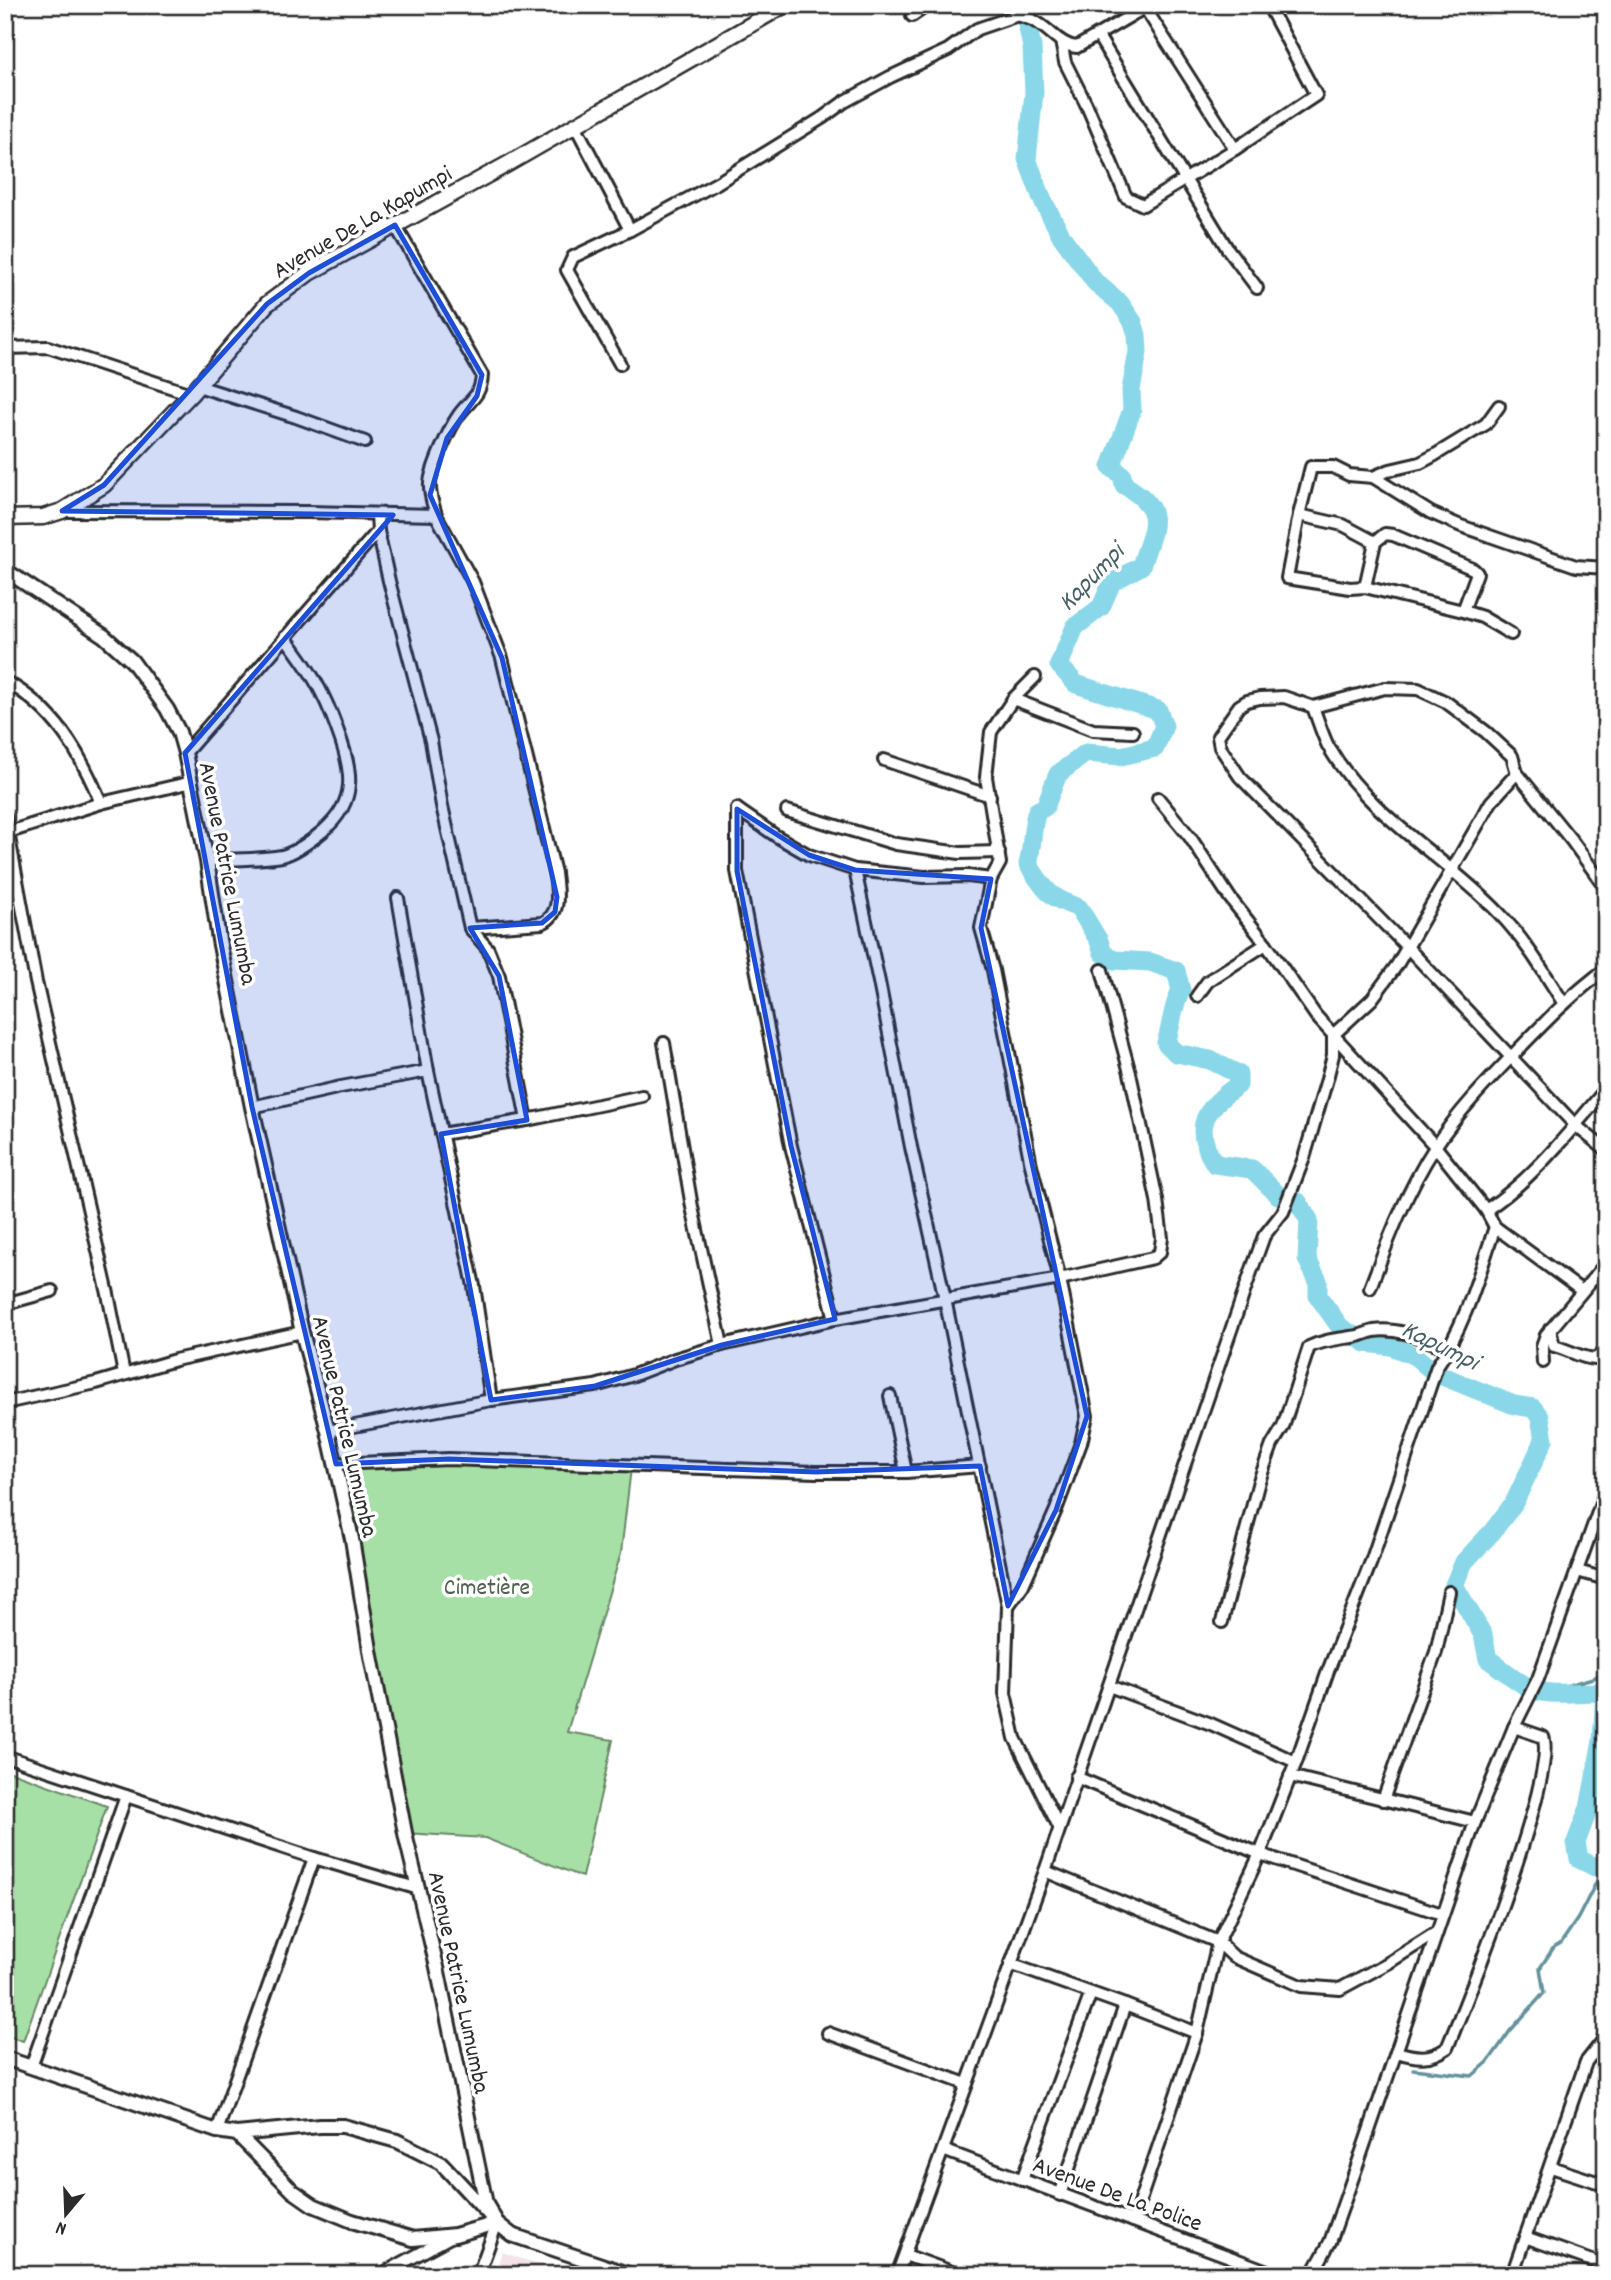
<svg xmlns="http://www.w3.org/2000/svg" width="1611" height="2280" viewBox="0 0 1611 2280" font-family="Dekko,sans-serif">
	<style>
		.built { fill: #f3e4ec }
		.green { fill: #a6e0a6; stroke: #688668; stroke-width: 2 }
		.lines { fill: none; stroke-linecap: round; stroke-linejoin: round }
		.stream { stroke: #63929c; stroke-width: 3.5 }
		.river { stroke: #89d7e8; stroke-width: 19 }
		.minor-casing { stroke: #2b2b2b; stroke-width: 16 }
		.tertiary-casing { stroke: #2b2b2b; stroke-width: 18 }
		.secondary-casing { stroke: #2b2b2b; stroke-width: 19 }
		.minor { stroke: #fff; stroke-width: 10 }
		.tertiary { stroke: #fff; stroke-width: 12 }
		.secondary { stroke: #fff; stroke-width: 14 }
		.marked { fill: #1d4ed8; fill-opacity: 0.2; stroke: #1d4ed8; stroke-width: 5; stroke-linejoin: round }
		.labels { text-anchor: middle; stroke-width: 7; stroke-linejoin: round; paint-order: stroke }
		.street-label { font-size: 24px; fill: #2b2b2b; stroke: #fff }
		.park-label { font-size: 24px; fill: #506150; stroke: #fff }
		.water-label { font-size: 26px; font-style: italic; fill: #475f64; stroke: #fff }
	</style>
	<rect width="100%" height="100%" fill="#fff"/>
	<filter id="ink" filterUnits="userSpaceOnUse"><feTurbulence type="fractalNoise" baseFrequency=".0143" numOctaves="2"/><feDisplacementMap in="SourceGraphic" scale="14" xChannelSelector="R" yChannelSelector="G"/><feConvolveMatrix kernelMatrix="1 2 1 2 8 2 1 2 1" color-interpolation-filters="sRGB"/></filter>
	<g filter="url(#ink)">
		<!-- built -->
		<path class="built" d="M502,2252l66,23h-74z"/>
		<!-- green -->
		<g class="green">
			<path d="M347,1464l284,4 -10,85 -54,179 46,8 -31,137 -97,-39 -80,-5z"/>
			<path d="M5,1770l102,36 -84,235 -18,-6z"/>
		</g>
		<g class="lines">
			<!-- stream -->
			<g class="stream">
				<path d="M1548,1691l48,-14 10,-12"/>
				<path d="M1413,2069l59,7 16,-14 22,-31 34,-38 -4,-25 14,-21 7,-4 17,-25 25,-49"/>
			</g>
			<!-- river -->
			<path class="river" d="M1023,5l9,42 2,46 -7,66 16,42 19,36 33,45 25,21 13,19 4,13 1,17 -7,38 1,20 -21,57 11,8 2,10c43,25 30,40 17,81l-29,16 -11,25 -26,20 -16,38 17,19 82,26 6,16 -9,22 -34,8 -35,-3 -28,21 -13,33 -8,4c-6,17 -4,35 -9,53 17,26 21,34 51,44l20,33 4,12 11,7 36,2 26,9 5,19c-9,17 -9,35 -15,53l10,10 34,7 28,14v11c-33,23 -47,42 -23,79l37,5 26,26 20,7 11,18 -2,39 11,22v15l22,31 26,16 25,3 24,10 20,17 79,32 19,3 7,9 4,23 -30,63 -22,29 -28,30 -10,23 29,50 5,24c12,8 34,27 46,31 21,7 49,0 71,3l-3,48 -13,67 -13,34 3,17 16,8 11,2"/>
			<!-- minor casing -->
			<g class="minor-casing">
				<g id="minor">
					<path d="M1145,8l90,141"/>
					<path d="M912,16l16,-11"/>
					<path d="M1098,36l129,212 30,40"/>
					<path d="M1061,41l4,21 23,46 38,89 17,8 92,-56 81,-54 -48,-90"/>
					<path d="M575,125l55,105"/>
					<path d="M395,225l87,150c-1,22 -13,25 -24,41 -9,13 -27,53 -28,67 -1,11 3,21 6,32"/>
					<path d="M5,348l43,-1 143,47"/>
					<path d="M620,364l-53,-94 6,-13 57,-27 87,-47 105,-65 22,-16 46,-25 58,-27 29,-21 41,-14c5,2 11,3 16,6 15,7 26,25 43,26l72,-42"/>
					<path d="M198,386l98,31 69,25"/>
					<path d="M1373,477l17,-7 30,-7 15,-8 51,-31 13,-18"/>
					<path d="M65,511l243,1 128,3 37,67 29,76 53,215c2,19 7,41 -13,50l-72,5"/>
					<path d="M377,514l1,17 11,50 42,160 11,65 28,122 18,21 11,27 28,144"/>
					<path d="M1299,515l44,10 32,17 -10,45"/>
					<path d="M1375,542l10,-8 8,1 80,34 4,4 -14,38"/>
					<path d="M1511,634l-29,-17 -19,-6 -98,-24 -15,1 -63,-10 12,-63 12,-48h22l16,8 24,2 58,36 30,13 115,40 30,2"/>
					<path d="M5,681c50,28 75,71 96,122"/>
					<path d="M1013,699l80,31 40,2"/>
					<path d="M1313,707c5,13 9,27 15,39 42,72 116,109 171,167 26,27 45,59 65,91"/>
					<path d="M185,753l193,-222"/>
					<path d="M884,760l106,36"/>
					<path d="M1158,798l32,39 40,61 36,46 50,72 119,130 51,64 9,17 87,64"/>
					<path d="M737,809v62l54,275 44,173"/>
					<path d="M737,809l39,27 33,19 46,15 69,7 44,-1 23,3"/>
					<path d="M787,811l109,33 64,9 39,-1"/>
					<path d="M5,816l31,166 72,312 16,80"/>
					<path d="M9,832l92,-29 91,-21"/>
					<path d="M207,861c24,-2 51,-1 75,-5 15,-4 29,-15 41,-25 36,-31 29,-62 14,-102 -14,-39 -27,-59 -52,-92"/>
					<path d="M855,870l24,112 32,165 34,152 63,307 -3,87 10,45 44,89"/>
					<path d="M1606,888l-34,-47 -55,-68 -5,-17 -26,-24 -40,-30 -28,-13 -33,-1 -72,19 -29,-10 -24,1 -13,3 -8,5 -21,30 2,11 20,30 168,171 167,177 31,25"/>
					<path d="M398,898l30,173 46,215 17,114"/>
					<path d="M1197,996l11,-15 58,-37"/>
					<path d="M664,1043l28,164 30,138"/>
					<path d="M252,1107l89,-20 87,-16"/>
					<path d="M441,1134l86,-14 115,-24"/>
					<path d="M1486,1210c47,-31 84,-79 120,-121"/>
					<path d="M1370,1288c18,-48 37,-98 65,-141 22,-34 52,-65 80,-94 29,-30 57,-59 91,-84"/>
					<path d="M5,1304l47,-13"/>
					<path d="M1550,1329l4,17c16,4 25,12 41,13l11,-9"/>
					<path d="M1543,1362l-1,-16 4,-11 60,-72"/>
					<path d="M890,1396l16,76"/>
					<path d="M5,1403l91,-20 79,-23 127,-28"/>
					<path d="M328,1431l163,-31 104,-14 39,-11 41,-16 47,-14 113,-26 225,-40 93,-21 7,-6 2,-14 -5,-38 -27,-127 -28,-103"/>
					<path d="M336,1464l113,-5 367,13h90l74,-6"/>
					<path d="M1577,1571l29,8"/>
					<path d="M1008,1606l15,-21 33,-75 25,-67 6,-27 -27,-137 -29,-114 -38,-195 -12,-42 10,-49 9,-16 -14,-86 5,-45 22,-33 22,-22"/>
					<path d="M1222,1622l37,-141 13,-36 11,-18 26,-80c17,-8 32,-8 49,-11 5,-1 10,-4 16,-5 26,-4 51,9 75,18"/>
					<path d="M1109,1686l102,38 85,38"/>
					<path d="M5,1756l309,102 105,31"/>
					<path d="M1290,1776l185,46"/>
					<path d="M1076,1777l184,77 182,60"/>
					<path d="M1383,1800l53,-148 13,-60"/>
					<path d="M1045,1871l173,71 16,15 67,29 39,3 48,-26 49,-31"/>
					<path d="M1010,1964l115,41 72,28"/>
					<path d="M828,2033l138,51"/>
					<path d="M1397,2052c19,6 33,8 50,-4 19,-45 112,-277 96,-311l-29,-10"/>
					<path d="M31,2067l95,-271"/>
					<path d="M217,2131l97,-273"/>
					<path d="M943,2150l335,125"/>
					<path d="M1551,2167l55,18"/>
					<path d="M1022,2180l69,-187"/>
					<path d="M1060,2195l65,-190"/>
					<path d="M1133,2221l64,-188 21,-91 42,-88 36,-92 32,-91 43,-109 66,-196c29,-42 42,-92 58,-139"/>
					<path d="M1525,2237l81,29"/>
					<path d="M905,2255l55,20"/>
					<path d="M380,2275l72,-39"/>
					<path d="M478,2275l19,-52"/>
					<path d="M897,2275l148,-404 206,-599 13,-36 19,-24 21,-54 23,-79 6,-24v-20l39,-36 25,-34 94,-163 26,-29"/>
					<path d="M1312,2275l18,-33 28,-79 117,-341 39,-95 24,-48 68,-189"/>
					<path d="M1512,2275l74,-213 15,-19 5,-10"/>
				</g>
			</g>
			<!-- tertiary casing -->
			<g class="tertiary-casing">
				<g id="tertiary">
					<path d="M5,570l99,66 28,25 35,48 12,23 6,21 22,108 12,79 33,167 50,225 26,99 24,108 19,117 35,182 31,129 49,237 11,19 15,12 119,40"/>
					<path d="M5,2058l212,73 20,3 83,-8h23l54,15 44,22 56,60 -42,12 -42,4 -61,-18 -39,-16 -20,-14 -56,-57"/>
				</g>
			</g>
			<!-- secondary casing -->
			<g class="secondary-casing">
				<path id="secondary" d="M5,518l38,-1 19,-6 42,-26 87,-91 76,-90 42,-31 197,-108 279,-160"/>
			</g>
			<!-- minor -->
			<use href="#minor" class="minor"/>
			<!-- tertiary -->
			<use href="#tertiary" class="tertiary"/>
			<!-- secondary -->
			<use href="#secondary" class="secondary"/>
		</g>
	</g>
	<!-- marked area -->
	<path class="marked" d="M395,225l87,150 -5,21 -30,42 -17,57 72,163 55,239 -2,15 -13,11 -72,5 29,48 28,144 -86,14 50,266 104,-14 127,-41 113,-26 -44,-173 -54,-275v-62l72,46 46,15 136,9 -10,49 106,488 -31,94 -48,96 -28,-140 -164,6 -367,-13 -113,5 -84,-357 -67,-354 208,-238 -331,-4 42,-26 163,-181 42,-31z"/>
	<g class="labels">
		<!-- street labels -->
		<g class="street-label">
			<text transform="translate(362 221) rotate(-30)" y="8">Avenue De La Kapumpi</text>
			<text transform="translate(229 873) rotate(79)" y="8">Avenue Patrice Lumumba</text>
			<text transform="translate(346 1426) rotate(77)" y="8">Avenue Patrice Lumumba</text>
			<text transform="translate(460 1982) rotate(78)" y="8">Avenue Patrice Lumumba</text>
			<text transform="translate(1118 2193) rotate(20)" y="8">Avenue De La Police</text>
		</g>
		<!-- park labels -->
		<g class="park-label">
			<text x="487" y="1594">Cimetière</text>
		</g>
		<!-- water labels -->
		<g class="water-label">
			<text transform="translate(1090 576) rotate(-46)" y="9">Kapumpi</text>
			<text transform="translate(1441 1344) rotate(26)" y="9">Kapumpi</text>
		</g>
	</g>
	<!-- margin -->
	<rect width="1611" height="2280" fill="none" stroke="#fff" stroke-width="28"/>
	<rect x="14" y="14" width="1583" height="2252" fill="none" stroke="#2b2b2b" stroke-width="2.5" filter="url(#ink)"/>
	<!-- north arrow -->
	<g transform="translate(66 2214) rotate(199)" stroke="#ffffff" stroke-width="5" paint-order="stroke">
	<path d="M0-5L12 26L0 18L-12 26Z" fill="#2b2b2b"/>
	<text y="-10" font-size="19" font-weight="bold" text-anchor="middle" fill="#2b2b2b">N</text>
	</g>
</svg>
